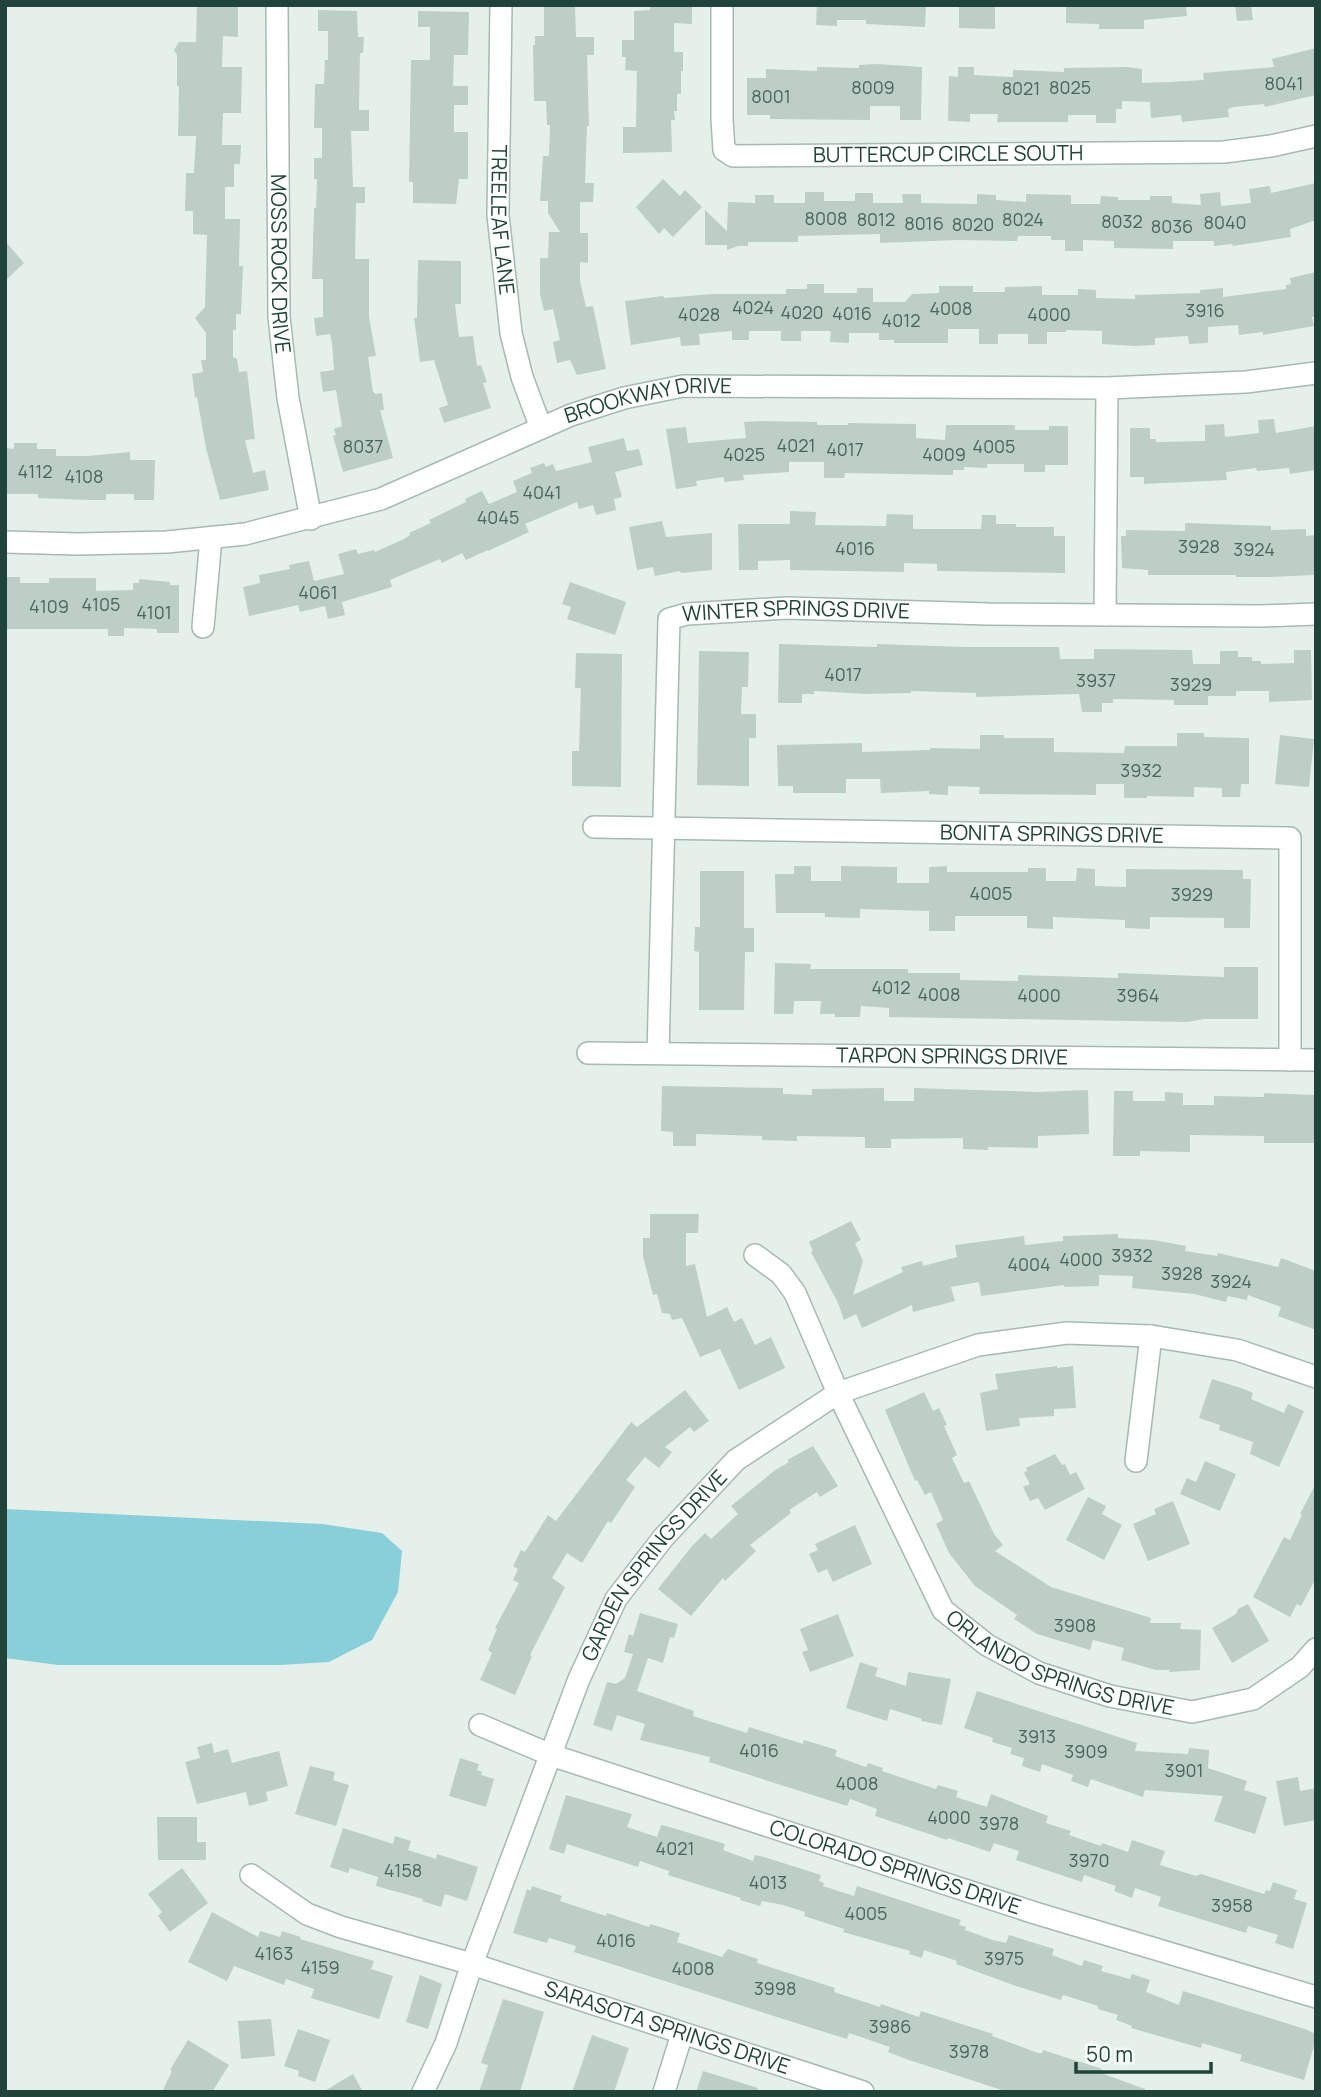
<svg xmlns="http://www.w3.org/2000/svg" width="1321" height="2097" viewBox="0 0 1321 2097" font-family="Manrope,sans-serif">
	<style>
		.water { fill: #88cfda }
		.building { fill: #bdcec6 }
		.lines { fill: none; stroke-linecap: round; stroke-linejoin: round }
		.minor-casing { stroke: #a6b9b2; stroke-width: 24 }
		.minor { stroke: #fff; stroke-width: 21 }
		.labels { text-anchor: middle; stroke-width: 5; stroke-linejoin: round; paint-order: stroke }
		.number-label { font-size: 18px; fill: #48665d }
		.street-label { font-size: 21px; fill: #21443a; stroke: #f6fbf9 }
	</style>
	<rect width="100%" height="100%" fill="#e5f0eb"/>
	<!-- water -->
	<path class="water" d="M5,1509l317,15 60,9 20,18 -4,41 -26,48 -43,22 -49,3h-222l-53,-7z"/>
	<!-- building -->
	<g class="building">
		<path d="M197,5h41v32l-15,-1 -1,31h20l-1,46h-18l-1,32h19l-1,19h-6v23h-9v32h15l-1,47h4l-2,48h-5v16h-3v27l4,2 2,13 8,-1 8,68 -10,1 8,33 12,-3 4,20 -49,10 -14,-52 -9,-51 -2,1 -3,-24 11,-2 -2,-12h5v-27l-11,-15 10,-11 2,-72 -14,-1v-23h-8l1,-38h8l2,-37h-18l1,-50h-2v-31l-3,-5 5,-8h17z"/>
		<path d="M544,5h31l1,32h18v18h-7l2,71h-2l-2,57h9l-1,19h-13v31h8v30l-8,-1v19l6,26 7,-1 13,63 -29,6 -7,-15 -13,3 -4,-21 7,-2 -7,-31 -9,2 -4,-17v-36h8l1,-26h11l-12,-19v-12h-8l3,-45h6l1,-31h-3l-1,-24h-12l-1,-56h2v-9h9z"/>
		<path d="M650,5h42v19l-18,-1v29h9v19h-2v23h-4v17h-3l1,9h-4l1,32 -49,1v-26h13l1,-56 -12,-1 1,-13h-4v-17h12v-29l16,-1z"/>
		<path d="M817,5h109l-1,22 -59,-3v-4h-29v6l-21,-1z"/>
		<path d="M959,5h36v24l-36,-1z"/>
		<path d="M1066,5h120l1,11 -43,4v9h-45v-5l-33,-1z"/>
		<path d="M1235,5h16l2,15 -16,1z"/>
		<path d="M318,10l39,1 1,26h6l-1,16h-3l-1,57h10v21h-18l2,56h12v16h-9l-1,56h14v58l7,39 -8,1 5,35 3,2 6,-1 2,17h-4l13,48 -50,14 -10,-36 3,-1 -2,-6 8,-3 -6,-36 -13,2 -3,-20 14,-2 -2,-27 -2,-9 -14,2 -2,-18 9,-1v-38h-11l2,-71h2l1,-29h-3v-21h8v-30h-8l1,-44h9l1,-24h3v-29h-10z"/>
		<path d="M418,11l51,1 -1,43h-14l-1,31h15v19h-14v27h14v47h-9l-3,25 -43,-1v-21h-4l2,-122h19v-33h-12z"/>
		<path d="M1316,48v47l-51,12 -1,-3 -30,3 -6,2 1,8 -47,5 -1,-7 -30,3 -1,-16 -28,-1v8h-6v14h-20v-8h-28v7h-71l1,-8h-28v8l-22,-1 1,-45 9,1v-10h16v8l39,2v-7l51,2v-4l63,-1 15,2v14l27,-1 35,-2 -1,-7 71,-6 -2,-8z"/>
		<path d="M876,64l46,3 -1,53h-21v-14h-30v14l-100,-1v-4h-23v-37h19v-9l51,2v-4l42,1v-3z"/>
		<path d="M663,179l17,17 5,-6 17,17 -29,30 -9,-9 -5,6 -23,-27z"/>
		<path d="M1316,183v37l-26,9 1,8 -58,9 -1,-2 -18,2v-5h-41v8l-59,-1v-7l-31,-1v11h-18v-11h-14v-4h-33l-1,5 -59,-1 -78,3v-9l-82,2v6h-50v4h-10l-11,4v-5h-22v-35l22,21 1,-29 27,1v-8h19v8h31v-11h19v9h31v-8h18v10h30l-1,-9h19v9l56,1v-10l19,1v5l30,2v-8l45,1v9h29l1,-8 17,1v3h32v-4h22v7l29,2 -1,-11 20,-2 1,14 30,-3 -2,-14 21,-3 1,7z"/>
		<path d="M5,241l19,22 -19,18z"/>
		<path d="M418,260l43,1v43h-6l4,33 14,-1 4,30 4,-1 6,17 -4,1 8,25 -47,15 -5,-15 9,-3 -14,-45 -14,2 -6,-44h3z"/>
		<path d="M1316,272v44l-4,1 2,9 -51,9v-3l-24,3 -1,-10 -30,2v16l-19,1 -1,-8 -33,2v7l-20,1 -33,-2v-13l-36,-1v2h-19v12h-19v-10h-30v10h-19v-15h-31v14h-54v-3h-15v-7h-30v10l-19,-1 1,-11h-30v10h-20v-10h-32v9h-17v-9l-33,3 1,11 -19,1 -1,-9 -49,8 -6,-44 38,-5 1,2 49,-4h73v-5h21v-5h17v9h33v-5h16v14h32l7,-8 27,-1v-7h34v6h32v-5l37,-1v9h36v-6l18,1v8l39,1v-4l65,-2v-3l23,-2v9l63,-8v-4l5,-1 -1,-6z"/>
		<path d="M1274,419l2,14 40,-7v44l-26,4 -1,-6 -32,3 -1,-3 -30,4 1,8 -83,4v-7h-14v-49h20v11h6v3l49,-1v-16l19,-1 1,13 34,-4 -1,-13z"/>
		<path d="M763,421l54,1v3h31v-2l68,1v14l29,2 1,-15h69v5h34v-4h19v39h-23v7h-21v-8h-37v4l-23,-1v3h-11v5l-108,-2 -1,5h-20v-16h-35v10l-46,3 1,5 -20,2v-5l-28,4 1,5 -21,3 -10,-60 20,-2 2,16 58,-5 -2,-16z"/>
		<path d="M624,438l3,13 12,-2 4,16 -28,7 7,25 -8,2 2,11 -20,5 -3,-10 -14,4 -2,-7 -52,22 4,8 -41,19v-1l-22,10 -4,-7 -20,10 -2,-4 -50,21 2,7 -50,15 3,13 -17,4 -3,-13 -25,6 -2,-7 -49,11 -6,-29 17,-4 -1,-8 31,-6 -1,-4 20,-4 5,20 30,-7 -6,-20 18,-5 2,5 16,-4 1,2 29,-13 6,-4 -1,-2 22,-10 -2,-3 37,-18 -1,-3 17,-8 7,13 28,-12 -4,-11 19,-8 -2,-5 14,-5 2,4 7,-3 3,7 36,-9 -4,-15z"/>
		<path d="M14,443h23v6h19v7h31l43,-4v8h25l-1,40h-20v-6h-28v6h-18l-50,-2v-4h-33v-46l9,1z"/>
		<path d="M790,511l26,1 -1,13 71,1 1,-12 26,1v14h68l1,-14h14v9h20v3h38v9h11v37l-128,-2v-7l-33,-1v9l-114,-2v-10l-32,1v9h-19l-1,-46h52z"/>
		<path d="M662,521l4,16 46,-4v37l-31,3 -1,-2 -25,5 -2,-9 -16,3 -8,-43z"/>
		<path d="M1185,523l86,3v4l35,-1v7l10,-1v38l-2,2 -46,2h-32v-2h-88v-5l-26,-2 -1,-32h5v-6l59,1z"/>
		<path d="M5,577h15v6h29v-5h47v13l37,-1v-7h6v-4l31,3v3h9v48h-22v-4l-33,-1v8h-16v-7h-103z"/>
		<path d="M570,582l56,20 -11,33 -48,-16 4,-12 -9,-3z"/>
		<path d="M779,644l98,3v-3l88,3h94l1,12h34v-10l98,1 1,14h27v-13h18v6h14v4h9v3l33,-1v-13h17l1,50 -43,2v-11h-33v5h-28v9h-34v-5l-61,-1v4h-11v9h-20l-3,-18 -103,3v-4l-65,-2v2l-45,1 -52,-3v3h-12v9h-24z"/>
		<path d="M699,651l50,1 -1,35h-6l-1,27h15v24h-7v48l-52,-1z"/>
		<path d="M576,653l46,1 -1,133 -49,-1v-35h7l2,-63h-6z"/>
		<path d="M1177,733h27v4l45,1v46h-8l-1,13h-18v-9l-28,-1v10l-47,-1v2h-23v-14h-28v11l-117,-1 1,-7 -32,-1v9l-19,-1v-3l-48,2 -1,-14h-34v14h-53v-7h-15l-1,-41 85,-2v9l68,-2v-2l50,1v-14h24v3h50v14l70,1 1,-7h52z"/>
		<path d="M1280,735l34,4 -5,48 -34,-3z"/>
		<path d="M794,866h17v15h30v-15l56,1v16h32v-16l18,-1v6h81v-4h18v13h30l1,-13 18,1v17l31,1v-18l117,1v9h8l-1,49h-26v-10l-74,-1v12l-25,-1v-8l-72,-3v12l-26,-1v-12h-72v15h-26v-20l-69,-2v9l-35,-1v-4h-49l-1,-39h19z"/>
		<path d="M700,871h44v57h10v24h-9l-1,58h-45v-58l-5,-1 1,-24h5z"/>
		<path d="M775,963l36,1 -1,5h98v4h52v7l58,1v-6l100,3v-5l106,4v-10h34v52h-54l-16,3 -299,-5v-9l-28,-2 -1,11h-25v-3h-15l1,-13h-27l-1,13h-19z"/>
		<path d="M662,1086l121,2v6l29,1v-6l72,-1v13h30v-13l125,4 49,-2 1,44 -51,2v12l-50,-1v3l-25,-1v-11l-72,1v9h-26v-11l-68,-1v5l-35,-1v-4l-66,-2v12h-23v-14l-12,-1z"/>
		<path d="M1114,1091h19v10h32v-9l18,1v12h31v-9l50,1v-4l52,2v48h-52v-7l-74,-1v17l-50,-1v5h-27z"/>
		<path d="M650,1214h49l-1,19h-12v33l9,-2 12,53 20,-10 7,15 8,-4 13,27 16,-8 14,31 -46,22 -19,-41 -20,8 -18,-39 -10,2 -2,-6 -8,-1 -5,-19 -4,1 -10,-39v-18h7z"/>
		<path d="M851,1221l10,19 -6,3 8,18 -10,34 50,-23 -2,-5 21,-6 1,5 34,-9 -2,-12 69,-9 1,9 38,-4v-5l55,-2v4l36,2 32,6 -1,5 32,5 1,-3 60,14 3,-9 35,13v59l-38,-14 3,-9 -33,-12 -1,5 -19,-4 -2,6 -32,-8 -62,-6 1,-12 -34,-1v11l-35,1v-2l-83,11 -2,-14 -28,5 4,14 -42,11 -1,-7 -50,23 -6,-14 -12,6 -6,-17 -27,-51 2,-1 -4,-9z"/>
		<path d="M1057,1366v2l16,-2 3,42 -22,1v7l-35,2 1,8 -34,5 -6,-38 18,-4 -3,-15z"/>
		<path d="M1212,1379l32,10 9,4 -2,6 33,14 4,-9 16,7 -25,56 -29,-13 3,-12 -34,-12 1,-5 -21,-7z"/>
		<path d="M685,1390l24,31 -15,11 -4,-5 -25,20 7,5 -13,16 -14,-11 -19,23 9,7 -24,36 -3,-2 -26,42 -15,-10 -15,25 13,9 -35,68 2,1 -17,39 -35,-15 12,-27 -4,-3 9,-21 -2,-1 24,-45 -6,-3 5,-11 -5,-3 8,-16 4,2 23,-37 8,6 75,-99 6,5z"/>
		<path d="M924,1392l9,19 6,-3 8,17 -3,1 13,29 -5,3 12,25 5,-2 25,53 9,11 -8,6 56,36 100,31 -1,5h31l-1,6 21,1 -1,40 -31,2 1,-2h-14l-35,-10 3,-12 -31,-8 -3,10 -53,-16 -23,-15 3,-4 -42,-29 -26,-33 -13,-29 7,-4 -12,-28 -6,3 -8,-15 -2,1 -30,-71z"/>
		<path d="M813,1446l25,40 -18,11 -3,-5 -28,18 2,3 -41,32 6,6 -31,30 -2,-3 -32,38 -33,-27 34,-43 13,-13 6,6 27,-25 -7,-8 43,-35 15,-9 -2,-2z"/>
		<path d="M1055,1454l7,11 3,-1 5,11 6,-3 9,17 -40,21 -7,-12 -8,3 -7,-14 7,-3 -6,-11 3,-2 -1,-3z"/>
		<path d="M1205,1461l31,13 -16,37 -40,-17 7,-16 9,4z"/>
		<path d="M1316,1483v95l-15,28 -4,-2 -7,13 -37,-20 31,-60 6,3 12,-25 -2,-1z"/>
		<path d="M1088,1497l18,9 -4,8 20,11 -18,35 -38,-20z"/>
		<path d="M1173,1501l17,43 -42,17 -15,-37 23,-10 -2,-5z"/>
		<path d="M855,1525l17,39 -39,18 -6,-13 -9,4 -9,-19 9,-4 -3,-6z"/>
		<path d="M1248,1604l21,37 -37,22 -20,-35 24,-14 2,-5z"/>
		<path d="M640,1613l38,11 -4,14 -4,-1 -7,26 -15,-5 -11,33 57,20 -1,5 54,17 2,-6 54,17 1,-4 33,10 -2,6 31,11 2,-4 15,5 -1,3 54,18 2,-4 20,6 -2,6 31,10 4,-13 57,22 -2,7 25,8 -2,4 32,11 1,-3 26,9 4,-12 33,11 -5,14 36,11 5,-2 63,20 2,-4 4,1 3,-9 24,8 -3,9 13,4 -14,46 -18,-6 3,-8 -30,-9 -2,7 -88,-27 3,-9 -26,-9 -3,10 -18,-7 2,-5 -32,-11 -2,7 -66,-22 3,-9 -25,-8 -4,9 -42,-14 -1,2 -72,-24 2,-7 -27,-10 -3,7 -138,-44 1,-5 -70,-17 5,-16 -28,-9 -5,16 -19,-6 14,-43 9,2 9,-6 8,-24 -9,-2 5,-18 4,2z"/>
		<path d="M838,1614l16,42 -44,16 -8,-20 6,-2 -8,-21z"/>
		<path d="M860,1662l18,6 -3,8 31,10 2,-14 43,7 -9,46 -21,-4 1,-2 -32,-10 -3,12 -41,-13z"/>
		<path d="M977,1691l160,52 -2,8 53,3 1,-6 20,2 -1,18 39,13 -3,9 23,7 -12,37 -41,-13 9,-25 -78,-6 -2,7 -52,-18 -3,8 -17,-6 2,-6 -31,-11 -2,8 -18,-6 2,-8 -14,-4 2,-6 -20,-6 1,-4 -29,-10z"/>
		<path d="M212,1743l2,10 14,-4 4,14 47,-12 9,35 -22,6 2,9 -19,5 -3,-14 -49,12 -12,-42 15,-4 -3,-11z"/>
		<path d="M460,1758l19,6 -2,6 5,2 -1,3 13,4 -8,28 -37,-11z"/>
		<path d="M310,1766l25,6 -2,8 16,5 -13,41 -41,-12z"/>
		<path d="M1298,1777l2,14 16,-3v32l-32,6 -8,-45z"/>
		<path d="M566,1795l66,19 -5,13 30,10 4,-12 12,3 52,16 -2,6 30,11 2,-6 9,2 57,18 -2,6 5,2 -1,3 31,10 3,-10 104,34 -2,5 7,2 -1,3 28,10 13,3 3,-8 45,14 -2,6 30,11 2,-6 19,6 -2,5 29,8 2,-5 18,6 -4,12 33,13 4,-14 122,38 11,5v5l-12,41 -64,-19 2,-6 -40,-12 -1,5 -70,-20 1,-2 -16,-6 2,-5 -20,-6v-3l-35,-11 -2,5 -48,-15 -57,-21 1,-3 -33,-11 -2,8 -13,-4 1,-3 -67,-19 1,-3 -40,-13 1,-4 -22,-7 -21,-4 -2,5 -20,-6 1,-2 -73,-23 1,-4 -29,-10 -2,6 -71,-23 -3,10 -15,-5z"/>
		<path d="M157,1817h40v25h9v18h-48z"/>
		<path d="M343,1828l50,16 2,-8 16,5 -3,9 28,9 1,-5 41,13 -11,34 -22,-7 -4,13 -19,-6 1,-2 -47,-13 2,-9 -28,-9 -2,5 -18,-6z"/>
		<path d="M182,1868l26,35 -38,29 -12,-16 4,-4 -14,-18z"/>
		<path d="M532,1886l30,10 -2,5 46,15 1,-3 42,14 1,-3 30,9 -3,9 45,15 6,-8 30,10 -1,4 78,25 -1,4 46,15 1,-3 38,13 2,-6 72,23 -1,2 46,17h4l1,-3 59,19 -1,4 44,16v3h-137l-102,-33 -18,-7 2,-5 -41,-14 -2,6 -26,-8 -247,-79 2,-6 -27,-8 -2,5 -34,-10 14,-44 4,2z"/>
		<path d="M212,1912l46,25 2,-6 20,6 2,-6 19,6 -1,2 74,22 -3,8 22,7 -14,43 -68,-21 3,-9 -28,-10 -2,6 -50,-19 -7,15 -39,-19z"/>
		<path d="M420,1975l22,9 -14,45 -22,-7z"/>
		<path d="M503,1999l41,13 -24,80h-41l9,-27 -7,-2z"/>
		<path d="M271,2019l4,37 -34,3 -3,-38z"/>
		<path d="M298,2029l32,11 -15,42 -17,-6 1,-5 -15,-5z"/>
		<path d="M592,2035l37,13 -15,44h-42z"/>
		<path d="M188,2040l41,25 -17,27h-50l10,-21 -2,-1z"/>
		<path d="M703,2071l55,17 -1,4h-61z"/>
		<path d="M353,2074l10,18h-40z"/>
	</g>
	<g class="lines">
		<!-- minor casing -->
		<g class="minor-casing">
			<g id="minor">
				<path id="s1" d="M277,5l2,312 9,81 23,121"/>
				<path id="s2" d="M501,5l-3,210 13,118 11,44 19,51"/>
				<path id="s3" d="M722,5v114l2,31 9,6 491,-4 47,-6 45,-10"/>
				<path id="s4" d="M5,542l73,2 89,-2 78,-8 136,-35 190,-84 53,-17 59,-12 424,2 139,-6 70,-9"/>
				<path d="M1105,615l2,-227"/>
				<path d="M203,627l8,-89"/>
				<path id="s5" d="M594,827l696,11v222"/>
				<path id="s6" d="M588,1053l728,7"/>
				<path id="s7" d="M658,1053l11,-434 18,-5 100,-6 201,6 273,2 55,-2"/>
				<path id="s8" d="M755,1255l26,19 14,19 43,100 105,217 44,35 52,28 71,23 82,16 61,-13 47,-32 16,-18"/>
				<path d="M1136,1461l15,-125"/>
				<path id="s9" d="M480,1725l71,30 484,158 281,84"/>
				<path id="s10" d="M251,1875l56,39 34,13 131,37 391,128"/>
				<path id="s11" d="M423,2092l23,-49 26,-79 107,-285 37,-80 47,-61 73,-78 102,-67 140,-48 89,-12 84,3 86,14 79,27"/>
				<path d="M664,2092l18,-58"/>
			</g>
		</g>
		<!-- minor -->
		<use href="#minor" class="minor"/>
	</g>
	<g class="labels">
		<!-- number labels -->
		<g class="number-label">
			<text x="1284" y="90">8041</text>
			<text x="873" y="94">8009</text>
			<text x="1070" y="94">8025</text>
			<text x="1021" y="95">8021</text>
			<text x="771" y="103">8001</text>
			<text x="826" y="225">8008</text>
			<text x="876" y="226">8012</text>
			<text x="1023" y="226">8024</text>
			<text x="1122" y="228">8032</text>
			<text x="1225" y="229">8040</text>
			<text x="924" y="230">8016</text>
			<text x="973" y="231">8020</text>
			<text x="1172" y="233">8036</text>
			<text x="753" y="314">4024</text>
			<text x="951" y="315">4008</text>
			<text x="1205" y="317">3916</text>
			<text x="802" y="319">4020</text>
			<text x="852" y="320">4016</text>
			<text x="699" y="321">4028</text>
			<text x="1049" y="321">4000</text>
			<text x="901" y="327">4012</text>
			<text x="796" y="452">4021</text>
			<text x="363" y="453">8037</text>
			<text x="994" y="453">4005</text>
			<text x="845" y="456">4017</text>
			<text x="744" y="461">4025</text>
			<text x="944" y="461">4009</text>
			<text x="35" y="478">4112</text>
			<text x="84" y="483">4108</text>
			<text x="542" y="499">4041</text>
			<text x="498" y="524">4045</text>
			<text x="1199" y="553">3928</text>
			<text x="855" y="555">4016</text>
			<text x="1254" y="556">3924</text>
			<text x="318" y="599">4061</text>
			<text x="101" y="611">4105</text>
			<text x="49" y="613">4109</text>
			<text x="154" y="619">4101</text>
			<text x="843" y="681">4017</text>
			<text x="1096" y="687">3937</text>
			<text x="1191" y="691">3929</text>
			<text x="1141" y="777">3932</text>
			<text x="991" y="900">4005</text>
			<text x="1192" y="901">3929</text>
			<text x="891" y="994">4012</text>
			<text x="939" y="1001">4008</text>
			<text x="1039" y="1002">4000</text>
			<text x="1138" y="1002">3964</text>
			<text x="1132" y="1262">3932</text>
			<text x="1081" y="1266">4000</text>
			<text x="1029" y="1271">4004</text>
			<text x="1182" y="1280">3928</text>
			<text x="1231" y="1288">3924</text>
			<text x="1075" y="1632">3908</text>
			<text x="1037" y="1743">3913</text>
			<text x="759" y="1757">4016</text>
			<text x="1086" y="1758">3909</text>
			<text x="1184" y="1777">3901</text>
			<text x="857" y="1790">4008</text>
			<text x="949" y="1824">4000</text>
			<text x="999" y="1830">3978</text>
			<text x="675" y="1855">4021</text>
			<text x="1089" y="1867">3970</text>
			<text x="403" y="1877">4158</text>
			<text x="768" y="1889">4013</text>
			<text x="1232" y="1912">3958</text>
			<text x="866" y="1920">4005</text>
			<text x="616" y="1947">4016</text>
			<text x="274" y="1960">4163</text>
			<text x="1004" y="1965">3975</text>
			<text x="320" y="1974">4159</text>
			<text x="693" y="1975">4008</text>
			<text x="775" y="1995">3998</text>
			<text x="890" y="2033">3986</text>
			<text x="969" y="2058">3978</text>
		</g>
		<!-- street labels -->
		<g class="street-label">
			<text dy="7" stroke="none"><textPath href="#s3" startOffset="371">BUTTERCUP CIRCLE SOUTH</textPath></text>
			<text dy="7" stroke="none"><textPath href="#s2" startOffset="215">TREELEAF LANE</textPath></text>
			<text dy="7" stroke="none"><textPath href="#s1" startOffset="259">MOSS ROCK DRIVE</textPath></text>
			<text dy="7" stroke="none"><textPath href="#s4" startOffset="668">BROOKWAY DRIVE</textPath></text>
			<text dy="7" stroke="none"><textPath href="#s7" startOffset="562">WINTER SPRINGS DRIVE</textPath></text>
			<text dy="7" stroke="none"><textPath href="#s5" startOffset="458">BONITA SPRINGS DRIVE</textPath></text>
			<text dy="7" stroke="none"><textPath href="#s6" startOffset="364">TARPON SPRINGS DRIVE</textPath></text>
			<text dy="7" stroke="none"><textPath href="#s11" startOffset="579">GARDEN SPRINGS DRIVE</textPath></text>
			<text dy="7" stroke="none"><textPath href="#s8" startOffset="537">ORLANDO SPRINGS DRIVE</textPath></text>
			<text dy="7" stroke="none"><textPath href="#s9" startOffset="439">COLORADO SPRINGS DRIVE</textPath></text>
			<text dy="7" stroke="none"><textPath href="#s10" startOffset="446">SARASOTA SPRINGS DRIVE</textPath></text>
		</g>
	</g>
	<!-- border -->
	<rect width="1321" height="2097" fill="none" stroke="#21443a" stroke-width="14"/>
	<!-- scale -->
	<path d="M1076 2062v10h135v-10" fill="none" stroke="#21443a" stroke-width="3.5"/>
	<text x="1086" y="2062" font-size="21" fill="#21443a" stroke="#f6fbf9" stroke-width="5" paint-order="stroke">50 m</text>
</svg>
